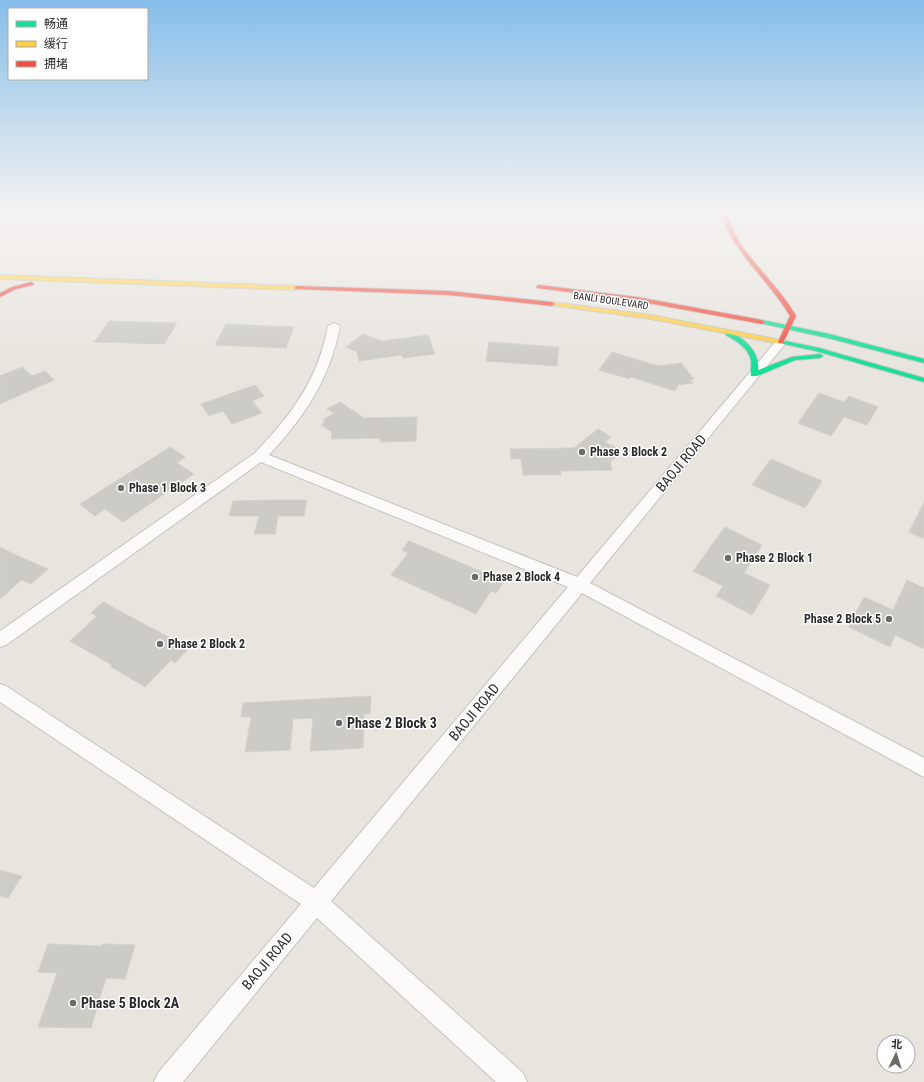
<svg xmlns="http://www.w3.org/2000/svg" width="924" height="1082" viewBox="0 0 924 1082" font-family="'Roboto Condensed','Noto Sans SC',sans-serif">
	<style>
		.building { fill: #cdcbc6; stroke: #d3d1cb }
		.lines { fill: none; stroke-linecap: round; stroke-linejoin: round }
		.street-casing { stroke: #c5c4c5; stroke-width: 2 }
		.fast-casing { stroke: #c5c4c5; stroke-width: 2 }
		.slow-casing { stroke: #c5c4c5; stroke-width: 2 }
		.jam-casing { stroke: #c5c4c5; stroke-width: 2 }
		.street { fill: #fcfbfa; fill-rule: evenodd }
		.fast { fill: #16e098; fill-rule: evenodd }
		.slow { fill: #ffcf43; fill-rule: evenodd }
		.jam { fill: #f24e42; fill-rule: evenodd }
		.poi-dot { fill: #6c6b69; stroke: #fff; stroke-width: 1.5 }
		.labels { text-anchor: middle; stroke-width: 3; stroke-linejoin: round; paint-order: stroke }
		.far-street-label { font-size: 10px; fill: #2a2a2a; stroke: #fff }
		.poi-label { font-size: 12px; font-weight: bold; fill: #2a2a2a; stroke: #fff; text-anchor: start }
		.near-street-label { font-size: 14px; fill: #2a2a2a; stroke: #fff }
		.near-poi-label { font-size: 14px; font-weight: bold; fill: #2a2a2a; stroke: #fff; text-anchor: start }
	</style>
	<rect width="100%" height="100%" fill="#e8e5df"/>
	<!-- building -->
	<g class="building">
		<path d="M109,321l68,2 -13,21 -70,-2z"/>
		<path d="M226,324l68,3 -8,21 -71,-3z"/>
		<path d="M363,334l19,7 46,-6 7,19 -32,4 -1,-3 -43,6 -2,-9 -11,-5z"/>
		<path d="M489,342l70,5 -2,19 -71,-5z"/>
		<path d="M612,352l46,14 23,-3 13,16 -4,1 3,3 -15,2 -3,6 -44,-14 -2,2 -30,-9z"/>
		<path d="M22,367l10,9 13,-5 9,9 -54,24v-28z"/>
		<path d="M255,385l9,11 -12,5 10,12 -30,11 -9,-13 -14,5 -8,-12z"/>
		<path d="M819,393l25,9 5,-6 29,11 -11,18 -23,-8 -13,19 -33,-13z"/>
		<path d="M340,402l24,16 53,-1 -1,24 -36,1v-4l-49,1 1,-7 -11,-7 4,-3 -2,-2 11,-7 -7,-4z"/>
		<path d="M598,429l13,8 -6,5 13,7 -3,2 5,3 -10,8 2,8 -51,1v4h-38l-2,-16h-10l-1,-10 64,-1z"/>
		<path d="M170,447l15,10 -8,6 17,11 -71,48 -18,-13 -10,7 -15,-12z"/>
		<path d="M771,459l51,22 -17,27 -53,-23z"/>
		<path d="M278,500h29l-3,16h-26l-3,18h-21l5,-18h-30l4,-15z"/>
		<path d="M924,502v37l-15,-7z"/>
		<path d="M725,527l37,18 -18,28 26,12 -18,30 -36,-19 7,-10 -30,-15z"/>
		<path d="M409,541l95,40 -8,12 -5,-2 -15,23 -85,-39 17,-22 -6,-3z"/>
		<path d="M0,547l16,8 32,14 -17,15 -10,-4 -21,19z"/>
		<path d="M907,580l17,8v61l-29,-14 -5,12 -41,-20 15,-30 29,13z"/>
		<path d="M103,602l86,46 -14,15 -4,-3 -26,27 -35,-21 2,-1 -42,-24 27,-25 -6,-3z"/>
		<path d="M371,696l-1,18h-6l-1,34 -53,3 3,-33 -20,1 -3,31 -45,2 6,-35h-10l2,-14z"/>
		<path d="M0,870l22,6 -14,22 -8,-2z"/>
		<path d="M48,944l54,2 1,-2 32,1 -10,34 -19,-1 -15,50 -53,-1 19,-54 -19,-1z"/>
	</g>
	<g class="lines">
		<!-- street casing -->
		<g class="street-casing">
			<path id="street" d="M334,323l6,3c-10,53 -35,90 -71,129l308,122 200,-237h8l2,2 -2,2 -195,239 334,175v19l-342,-184 -251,308 192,172 4,9h-31l-179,-164 -134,164h-29l4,-9 143,-169 -301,-202v-18l6,2 308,202 254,-301 -307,-125 -255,183 -6,2v-16l255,-178c37,-39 63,-73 73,-127z"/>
		</g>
		<!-- fast casing -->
		<g class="fast-casing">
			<g id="fast">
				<path d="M762,320l67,14 95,25v4l-96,-25 -68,-15 -1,-1z"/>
				<path d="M728,332c16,5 32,20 30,38l34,-13 28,-3 3,2 -3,2 -25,2 -38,16h-6c-1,-5 1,-11 0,-16 -3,-13 -15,-19 -25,-25v-2z"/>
				<path d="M781,340l38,8 105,30v4l-108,-31 -37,-8 -1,-1z"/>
			</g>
		</g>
		<!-- slow casing -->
		<g class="slow-casing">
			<g id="slow">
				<path d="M0,275l297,11 3,2 -3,2 -297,-11z"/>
				<path d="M552,302l99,13 130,25 3,2 -3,2 -130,-25 -101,-14v-2z"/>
			</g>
		</g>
		<!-- jam casing -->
		<g class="jam-casing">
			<g id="jam">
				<path d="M720,212h6c4,11 8,21 14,31 17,26 40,45 56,73l-13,27h-4l-1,-1 12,-26c-16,-27 -38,-47 -55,-73 -7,-9 -11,-20 -15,-31z"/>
				<path d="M31,282l3,2 -1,1 -17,4 -16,8v-4l12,-6z"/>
				<path d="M539,285l98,12 125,23 3,2 -3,2 -125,-23 -100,-13 -1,-1z"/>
				<path d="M297,286l152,5 103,11 3,2 -3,2 -103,-11 -154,-6v-2z"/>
			</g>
		</g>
		<!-- street -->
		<use href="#street" class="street"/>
		<!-- fast -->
		<use href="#fast" class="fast"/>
		<!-- slow -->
		<use href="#slow" class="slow"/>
		<!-- jam -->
		<use href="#jam" class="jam"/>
	</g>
	<!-- sky -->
	<linearGradient id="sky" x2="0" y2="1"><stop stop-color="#85bde9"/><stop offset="0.58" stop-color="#f5f3f1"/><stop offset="1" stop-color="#f5f3f1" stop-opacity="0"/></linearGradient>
	<rect width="924" height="364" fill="url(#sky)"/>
	<!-- markers -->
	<g class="poi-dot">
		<circle cx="582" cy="452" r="4"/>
		<circle cx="121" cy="488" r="4"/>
		<circle cx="728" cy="558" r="4"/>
		<circle cx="475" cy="577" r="4"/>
		<circle cx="889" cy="619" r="4"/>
		<circle cx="160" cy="644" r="4"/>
		<circle cx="339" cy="723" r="4"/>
		<circle cx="73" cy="1003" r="4"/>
	</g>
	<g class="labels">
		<!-- far-street labels -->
		<g class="far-street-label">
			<text transform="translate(611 300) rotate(8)" y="4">BANLI BOULEVARD</text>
		</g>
		<!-- poi labels -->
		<g class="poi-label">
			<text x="590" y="456">Phase 3 Block 2</text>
			<text x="129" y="492">Phase 1 Block 3</text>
			<text x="736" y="562">Phase 2 Block 1</text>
			<text x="483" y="581">Phase 2 Block 4</text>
			<text x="881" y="623" text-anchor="end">Phase 2 Block 5</text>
			<text x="168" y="648">Phase 2 Block 2</text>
		</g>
		<!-- near-street labels -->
		<g class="near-street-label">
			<text transform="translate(681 463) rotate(-50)" y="5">BAOJI ROAD</text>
			<text transform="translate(474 712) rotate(-50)" y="5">BAOJI ROAD</text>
			<text transform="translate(267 961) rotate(-50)" y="5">BAOJI ROAD</text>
		</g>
		<!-- near-poi labels -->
		<g class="near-poi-label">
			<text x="347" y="728">Phase 2 Block 3</text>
			<text x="81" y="1008">Phase 5 Block 2A</text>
		</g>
	</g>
	<!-- legend -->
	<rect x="8" y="8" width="140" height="72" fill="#ffffff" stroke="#aaaaaa"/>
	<rect x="16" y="21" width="20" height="6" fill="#16e098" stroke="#aaaaaa"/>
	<text x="44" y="28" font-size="12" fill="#2a2a2a">畅通</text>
	<rect x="16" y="41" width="20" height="6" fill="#ffcf43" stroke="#aaaaaa"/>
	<text x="44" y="48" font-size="12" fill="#2a2a2a">缓行</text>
	<rect x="16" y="61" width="20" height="6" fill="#f24e42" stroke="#aaaaaa"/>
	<text x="44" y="68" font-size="12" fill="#2a2a2a">拥堵</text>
	<!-- north arrow -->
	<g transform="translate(896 1054) rotate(4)"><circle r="19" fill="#ffffff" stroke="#aaaaaa"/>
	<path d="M0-3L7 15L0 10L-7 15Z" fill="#6c6b69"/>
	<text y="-6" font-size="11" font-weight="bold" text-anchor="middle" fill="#2a2a2a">北</text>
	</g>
</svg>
